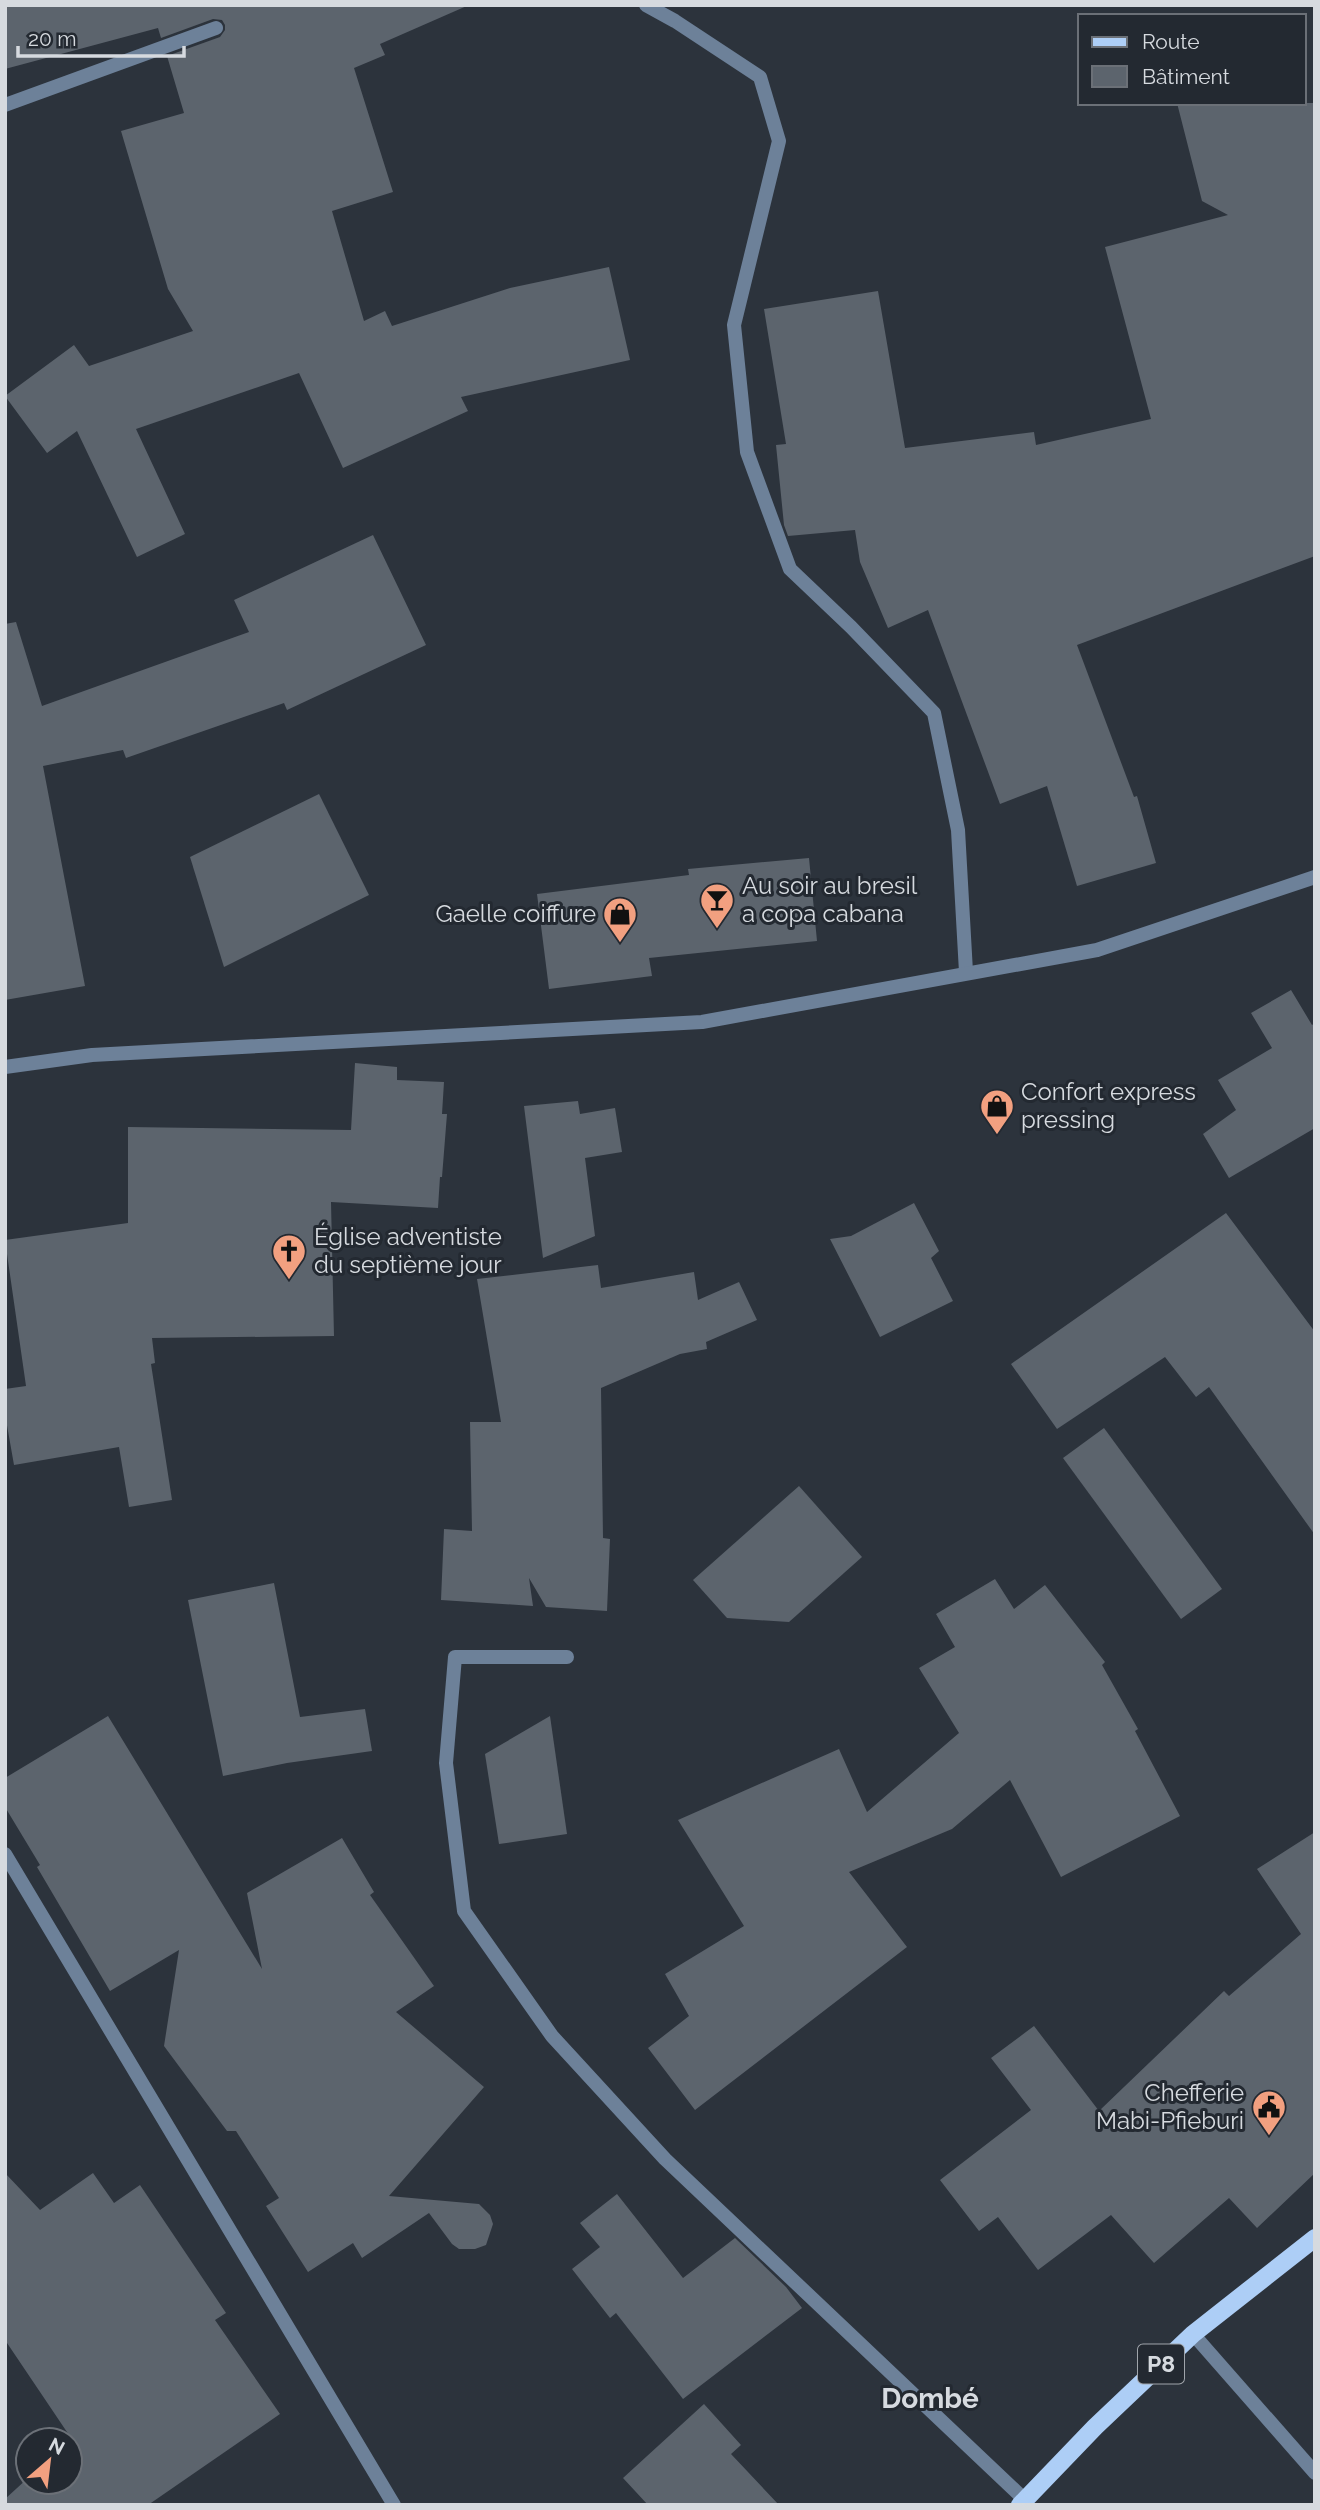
<svg xmlns="http://www.w3.org/2000/svg" width="1320" height="2510" viewBox="0 0 1320 2510" font-family="Raleway,sans-serif">
	<style>
		.building { fill: #5c646d }
		.lines { fill: none; stroke-linecap: round; stroke-linejoin: round }
		.street { stroke: #6d8199; stroke-width: 14 }
		.primary { stroke: #adcef6; stroke-width: 18 }
		.labels { text-anchor: middle; stroke-width: 6; stroke-linejoin: round; paint-order: stroke }
		.shield { fill: #232931; stroke: #a0a5ab; stroke-width: 2 }
		.shield-label { font-size: 23px; font-weight: bold; fill: #d6dadf }
		.poi-label { font-size: 24px; fill: #d6dadf; stroke: #232931; text-anchor: start }
		.quarter-label { font-size: 28px; font-weight: bold; fill: #d6dadf; stroke: #232931 }
	</style>
	<rect width="100%" height="100%" fill="#2c333c"/>
	<!-- building -->
	<g class="building">
		<path d="M5,5h464l-89,39 5,11 -31,13 39,124 -61,19 32,110 21,-10 7,15 118,-38 99,-21 21,93 -169,37 7,14 -125,57 -44,-95 -163,56 49,105 -48,23 -60,-126 -30,22 -42,-57 69,-51 15,21 104,-35 -25,-42 -47,-158 63,-18 -17,-57 53,-19 5,-7v-5l-3,-5 -9,-1 -52,19 -3,-10 -153,41z"/>
		<path d="M1177,103h138v453l-238,89 57,152 3,-1 19,67 -79,23 -30,-100 -47,18 -72,-194 -40,18 -28,-66 -5,-32 -67,6 -4,-11 -8,-80 10,-1 -22,-135 114,-18 27,157 129,-16 2,13 115,-26 -46,-172 123,-32 -26,-14z"/>
		<path d="M373,535l53,110 -139,65 -3,-7 -158,55 -3,-8 -80,16 42,220 -80,14v-376l11,-2 26,84 207,-74 -15,-32z"/>
		<path d="M319,794l50,101 -145,72 -34,-110z"/>
		<path d="M809,858l8,83 -168,17 3,18 -103,13 -12,-95 152,-19 -1,-6z"/>
		<path d="M1291,990l21,35 3,-2v105l-86,50 -26,-44 33,-24 -18,-30 54,-32 -21,-35z"/>
		<path d="M355,1063l42,4v13l47,2 -2,32h5l-5,63h-2l-2,31 -107,-6 3,134 -182,2 3,25 -4,1 21,136 -43,7 -10,-60 -105,18 -9,-51v-25l21,-3 -21,-146 123,-17v-96l223,3z"/>
		<path d="M578,1101l2,13 35,-6 7,44 -37,6 10,78 -52,22 -19,-152z"/>
		<path d="M914,1203l25,48 -8,7 22,43 -73,36 -50,-98 21,-3z"/>
		<path d="M1226,1213l89,119v203l-106,-148 -13,10 -31,-40 -108,72 -46,-65z"/>
		<path d="M598,1265l3,23 93,-16 4,28 41,-18 18,38 -51,22 1,7 -27,5 -79,34 2,150 7,1 -3,72 -61,-4 -17,-29 4,28 -92,-6 3,-71 28,2 -2,-109h31l-24,-143z"/>
		<path d="M1104,1428l118,161 -41,30 -118,-161z"/>
		<path d="M799,1486l63,71 -73,65 -62,-4 -34,-38z"/>
		<path d="M995,1579l19,30 31,-24 60,77 -3,3 36,64 -3,2 45,85 -119,61 -51,-97 -58,49 -103,43 58,75 -212,163 -47,-62 41,-32 -24,-42 79,-48 -66,-106 161,-71 28,63 92,-79 -40,-65 36,-21 -19,-33z"/>
		<path d="M274,1583l26,134 65,-8 7,42 -85,12 -64,13 -35,-176z"/>
		<path d="M108,1716l154,253 -15,-76 95,-55 32,54 -4,3 64,91 -38,26 88,75 -95,109 90,8 11,11 3,9 -7,21 -11,4h-16l-7,-5 -23,-31 -67,45 -9,-15 -45,29 -42,-66 13,-8 -43,-67h-9l-63,-85 15,-96 -69,41 -73,-124 3,-2 -35,-58v-29z"/>
		<path d="M550,1716l17,118 -68,10 -14,-90z"/>
		<path d="M1315,1832v341l-58,55 -28,-30 -75,65 -43,-48 -73,55 -40,-53 -19,14 -39,-51 91,-70 -40,-52 43,-32 65,85 125,-120 5,5 72,-62 -44,-65z"/>
		<path d="M5,2173l35,37 53,-37 21,30 26,-18 86,128 -11,7 65,94 -132,91h-143v-6l23,-21v4h42v-42l1,-2 -66,-98z"/>
		<path d="M617,2194l66,84 52,-40 51,49 16,21 -119,91 -67,-86 -6,5 -38,-49 28,-22 -20,-24z"/>
		<path d="M704,2404l37,41 -10,9 48,51h-131l-25,-27z"/>
	</g>
	<g class="lines">
		<!-- street -->
		<g class="street">
			<path d="M646,5l29,16 85,56 19,64 -45,184 13,127 43,117 61,58 83,86 24,117 8,142"/>
			<path d="M5,105l211,-77"/>
			<path d="M5,1067l87,-12 610,-33 395,-72 218,-73"/>
			<path d="M567,1657h-112l-9,106 18,148 88,125 113,123 360,341"/>
			<path d="M5,1854l389,651"/>
			<path d="M1193,2334l122,139"/>
		</g>
		<!-- primary -->
		<path class="primary" d="M1020,2505l75,-78 98,-93 122,-96"/>
	</g>
	<!-- icons -->
	<defs>
		<g id="bar-pin" transform="scale(1.75)"><path d="M0 17L-7.5 6A9.5 9.5 0 1 1 7.5 6Z" fill="#f2a080" stroke="#232931"/><path d="M-6-5H6L.8 .8V4.5H3.5V6h-7V4.5H-.8V.8Z" fill="#111"/></g>
		<g id="shop-pin" transform="scale(1.75)"><path d="M0 17L-7.5 6A9.5 9.5 0 1 1 7.5 6Z" fill="#f2a080" stroke="#232931"/><path d="M-5-2.5h2.3a2.7 3.5 0 0 1 5.4 0H5L5.5 6h-11ZM-1.5-2.5h3a1.5 2.3 0 0 0-3 0Z" fill="#111"/></g>
		<g id="church-pin" transform="scale(1.75)"><path d="M0 17L-7.5 6A9.5 9.5 0 1 1 7.5 6Z" fill="#f2a080" stroke="#232931"/><path d="M-1.2-6h2.4v3.5h3.3v2.4h-3.3V6h-2.4V-.1h-3.3v-2.4h3.3Z" fill="#111"/></g>
		<g id="civic-pin" transform="scale(1.75)"><path d="M0 17L-7.5 6A9.5 9.5 0 1 1 7.5 6Z" fill="#f2a080" stroke="#232931"/><path d="M-.6-6.5H3V-4.5H.6V-3L4-1V1h2V6H-6V1h2V-1L-.6-3ZM-1.2 2.5V6h2.4V2.5Z" fill="#111"/></g>
	</defs>
	<g fill-rule="evenodd">
		<use href="#bar-pin" x="717" y="900"/>
		<use href="#shop-pin" x="620" y="914"/>
		<use href="#shop-pin" x="997" y="1106"/>
		<use href="#church-pin" x="289" y="1251"/>
		<use href="#civic-pin" x="1269" y="2107"/>
	</g>
	<g class="labels">
		<!-- shield labels -->
		<rect class="shield" x="1138" y="2344.5" width="46" height="39" rx="5"/>
		<g class="shield-label">
			<text x="1161" y="2372">P8</text>
		</g>
		<!-- poi labels -->
		<g class="poi-label">
			<text x="742" y="894">Au soir au bresil<tspan x="742" dy="28">a copa cabana</tspan></text>
			<text x="596" y="922" text-anchor="end">Gaelle coiffure</text>
			<text x="1021" y="1100">Confort express<tspan x="1021" dy="28">pressing</tspan></text>
			<text x="314" y="1245">Église adventiste<tspan x="314" dy="28">du septième jour</tspan></text>
			<text x="1244" y="2101" text-anchor="end">Chefferie<tspan x="1244" dy="28">Mabi-Pfieburi</tspan></text>
		</g>
		<!-- quarter labels -->
		<g class="quarter-label">
			<text x="930" y="2408">Dombé</text>
		</g>
	</g>
	<!-- border -->
	<rect width="1320" height="2510" fill="none" stroke="#d6dadf" stroke-width="14"/>
	<!-- legend -->
	<rect x="1078" y="14" width="228" height="91" fill="#232931" stroke="#6b7077" stroke-width="2"/>
	<rect x="1092" y="37" width="35" height="10" fill="#adcef6" stroke="#6b7077" stroke-width="2"/>
	<text x="1142" y="49" font-size="21" fill="#d6dadf">Route</text>
	<rect x="1092" y="66" width="35" height="21" fill="#5c646d" stroke="#6b7077" stroke-width="2"/>
	<text x="1142" y="84" font-size="21" fill="#d6dadf">Bâtiment</text>
	<!-- north arrow -->
	<g transform="translate(49 2461) rotate(28)"><circle r="33" fill="#232931" stroke="#6b7077" stroke-width="2"/>
	<path d="M0-5L12 26L0 18L-12 26Z" fill="#f2a080"/>
	<text y="-10" font-size="19" font-weight="bold" text-anchor="middle" fill="#d6dadf">N</text>
	</g>
	<!-- scale -->
	<path d="M18 46v10h166v-10" fill="none" stroke="#d6dadf" stroke-width="3.5"/>
	<text x="28" y="46" font-size="21" fill="#d6dadf" stroke="#232931" stroke-width="5" paint-order="stroke">20 m</text>
</svg>
